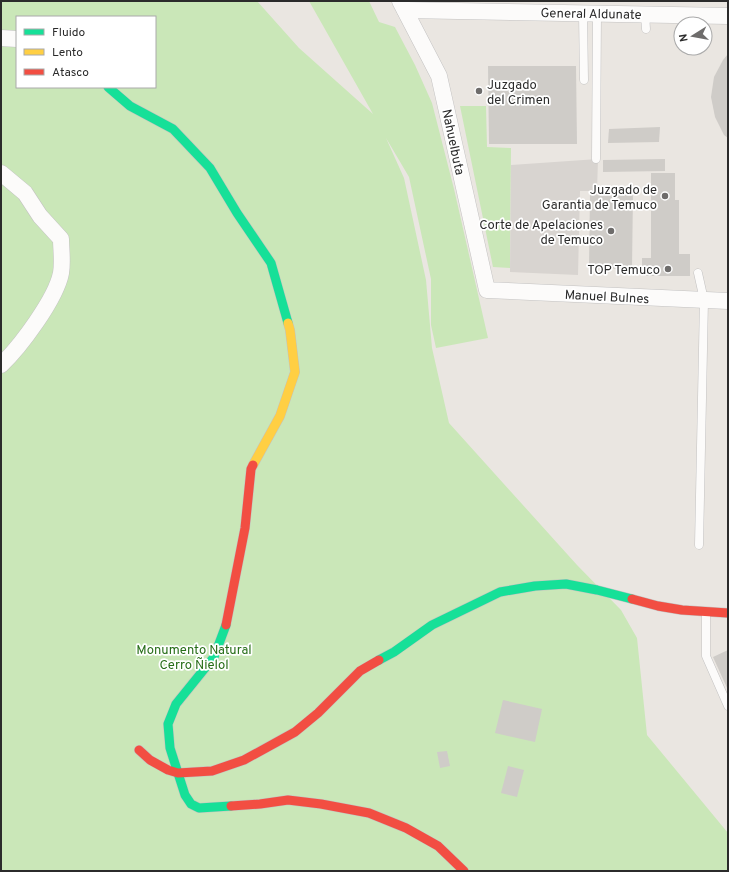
<svg xmlns="http://www.w3.org/2000/svg" width="729" height="872" viewBox="0 0 729 872" font-family="Overpass,sans-serif">
	<style>
		.green { fill: #cae7b8; fill-rule: evenodd }
		.plaza { fill: #d8d4d0 }
		.building { fill: #cfccc8 }
		.lines { fill: none; stroke-linecap: round; stroke-linejoin: round }
		.lane-casing { stroke: #c3c2c2; stroke-width: 9 }
		.street-casing { stroke: #c3c2c2; stroke-width: 17 }
		.fast-casing { stroke: #c3c2c2; stroke-width: 10 }
		.slow-casing { stroke: #c3c2c2; stroke-width: 10 }
		.jam-casing { stroke: #c3c2c2; stroke-width: 10 }
		.lane { stroke: #fcfbfa; stroke-width: 8 }
		.street { stroke: #fcfbfa; stroke-width: 16 }
		.fast { stroke: #16e098; stroke-width: 9 }
		.slow { stroke: #ffcf43; stroke-width: 9 }
		.jam { stroke: #f24e42; stroke-width: 9 }
		.poi-dot { fill: #6e6c6b; stroke: #fff; stroke-width: 1.5 }
		.labels { text-anchor: middle; stroke-width: 3.5; stroke-linejoin: round; paint-order: stroke }
		.street-label { font-size: 13px; fill: #2b2b2b; stroke: #fff }
		.poi-label { font-size: 13px; fill: #2b2b2b; stroke: #fff; text-anchor: end }
		.park-label { font-size: 13px; fill: #266d17; stroke: #fff }
	</style>
	<rect width="100%" height="100%" fill="#eae6e1"/>
	<!-- green -->
	<g class="green">
		<path d="M1,1h256l42,47 74,66 -64,-113h60l10,21 16,5 20,38 17,38 22,86 34,149 -52,10 -5,-23v-46l-22,-102 -23,-39 18,40 22,102 6,68 17,75 128,142 44,45 16,28 10,97 81,98v38h-727zM17,17h138v70h-138z"/>
		<path d="M460,106h26l1,41 24,1 -1,120 -17,-1z"/>
	</g>
	<!-- plaza -->
	<path class="plaza" d="M598,159l-1,32h-17l-2,84 -68,-3 1,-107z"/>
	<!-- building -->
	<g class="building">
		<path d="M728,54v84l-4,-3 -9,-18 -4,-20 3,-20 9,-17z"/>
		<path d="M488,66h88l1,78h-88z"/>
		<path d="M660,127l-1,15 -51,1 1,-14z"/>
		<path d="M665,159v12l-62,1v-12z"/>
		<path d="M651,173h24v27h4v54h11v22h-48v-18h9z"/>
		<path d="M590,193h43l-1,76 -43,-1z"/>
		<path d="M728,650v40l-15,-33z"/>
		<path d="M503,700l39,9 -7,33 -40,-9z"/>
		<path d="M447,751l3,15 -10,2 -3,-16z"/>
		<path d="M508,766l16,4 -7,27 -16,-4z"/>
	</g>
	<g class="lines">
		<!-- lane casing -->
		<g class="lane-casing">
			<g id="lane">
				<path d="M583,13l1,67"/>
				<path d="M645,14l1,15"/>
				<path d="M596,159l1,-146"/>
				<path d="M698,273l6,27 -5,245"/>
				<path d="M706,612v44l22,50"/>
			</g>
		</g>
		<!-- street casing -->
		<g class="street-casing">
			<g id="street">
				<path d="M400,1l39,75 48,214 241,11"/>
				<path d="M405,10l323,6"/>
				<path d="M1,38l16,1"/>
				<path d="M1,173l24,20 15,23 21,23c0,10 2,23 0,34 -5,26 -41,74 -60,92"/>
			</g>
		</g>
		<!-- fast casing -->
		<g class="fast-casing">
			<g id="fast">
				<path d="M108,87l22,19 43,23 37,39 27,45 34,50 17,60"/>
				<path d="M226,625l-12,32 -38,47 -8,20 2,24 15,47 6,9 8,4 32,-2"/>
				<path d="M379,660l15,-8 38,-27 68,-33 35,-6 31,-2 31,6 35,9"/>
			</g>
		</g>
		<!-- slow casing -->
		<g class="slow-casing">
			<path id="slow" d="M253,465l27,-49 15,-44 -5,-42 -2,-7"/>
		</g>
		<!-- jam casing -->
		<g class="jam-casing">
			<g id="jam">
				<path d="M632,599l26,7 24,4 46,3"/>
				<path d="M226,625l19,-97 6,-59 2,-4"/>
				<path d="M139,750l11,10 18,10 10,3 34,-2 32,-11 51,-28 23,-19 42,-42 19,-11"/>
				<path d="M231,806l29,-2 28,-4 33,4 48,9 37,15 32,18 26,25"/>
			</g>
		</g>
		<!-- lane -->
		<use href="#lane" class="lane"/>
		<!-- street -->
		<use href="#street" class="street"/>
		<!-- fast -->
		<use href="#fast" class="fast"/>
		<!-- slow -->
		<use href="#slow" class="slow"/>
		<!-- jam -->
		<use href="#jam" class="jam"/>
	</g>
	<!-- markers -->
	<g class="poi-dot">
		<circle cx="479" cy="91" r="4"/>
		<circle cx="665" cy="196" r="4"/>
		<circle cx="611" cy="231" r="4"/>
		<circle cx="668" cy="269" r="4"/>
	</g>
	<g class="labels">
		<!-- street labels -->
		<g class="street-label">
			<text transform="translate(591 13) rotate(1)" y="5">General Aldunate</text>
			<text transform="translate(454 142) rotate(78)" y="5">Nahuelbuta</text>
			<text transform="translate(607 296) rotate(3)" y="5">Manuel Bulnes</text>
		</g>
		<!-- poi labels -->
		<g class="poi-label">
			<text x="487" y="89" text-anchor="start">Juzgado<tspan x="487" dy="15">del Crimen</tspan></text>
			<text x="657" y="194">Juzgado de<tspan x="657" dy="15">Garantia de Temuco</tspan></text>
			<text x="603" y="229">Corte de Apelaciones<tspan x="603" dy="15">de Temuco</tspan></text>
			<text x="660" y="274">TOP Temuco</text>
		</g>
		<!-- park labels -->
		<g class="park-label">
			<text x="194" y="654">Monumento Natural<tspan x="194" dy="15">Cerro Ñielol</tspan></text>
		</g>
	</g>
	<!-- border -->
	<rect width="729" height="872" fill="none" stroke="#2b2b2b" stroke-width="4"/>
	<!-- legend -->
	<rect x="16" y="16" width="140" height="72" fill="#ffffff" stroke="#aaaaaa"/>
	<rect x="24" y="29" width="20" height="6" fill="#16e098" stroke="#aaaaaa"/>
	<text x="52" y="36" font-size="12" fill="#2b2b2b">Fluido</text>
	<rect x="24" y="49" width="20" height="6" fill="#ffcf43" stroke="#aaaaaa"/>
	<text x="52" y="56" font-size="12" fill="#2b2b2b">Lento</text>
	<rect x="24" y="69" width="20" height="6" fill="#f24e42" stroke="#aaaaaa"/>
	<text x="52" y="76" font-size="12" fill="#2b2b2b">Atasco</text>
	<!-- north arrow -->
	<g transform="translate(693 36) rotate(259)"><circle r="19" fill="#ffffff" stroke="#aaaaaa"/>
	<path d="M0-3L7 15L0 10L-7 15Z" fill="#6e6c6b"/>
	<text y="-6" font-size="11" font-weight="bold" text-anchor="middle" fill="#2b2b2b">N</text>
	</g>
</svg>
